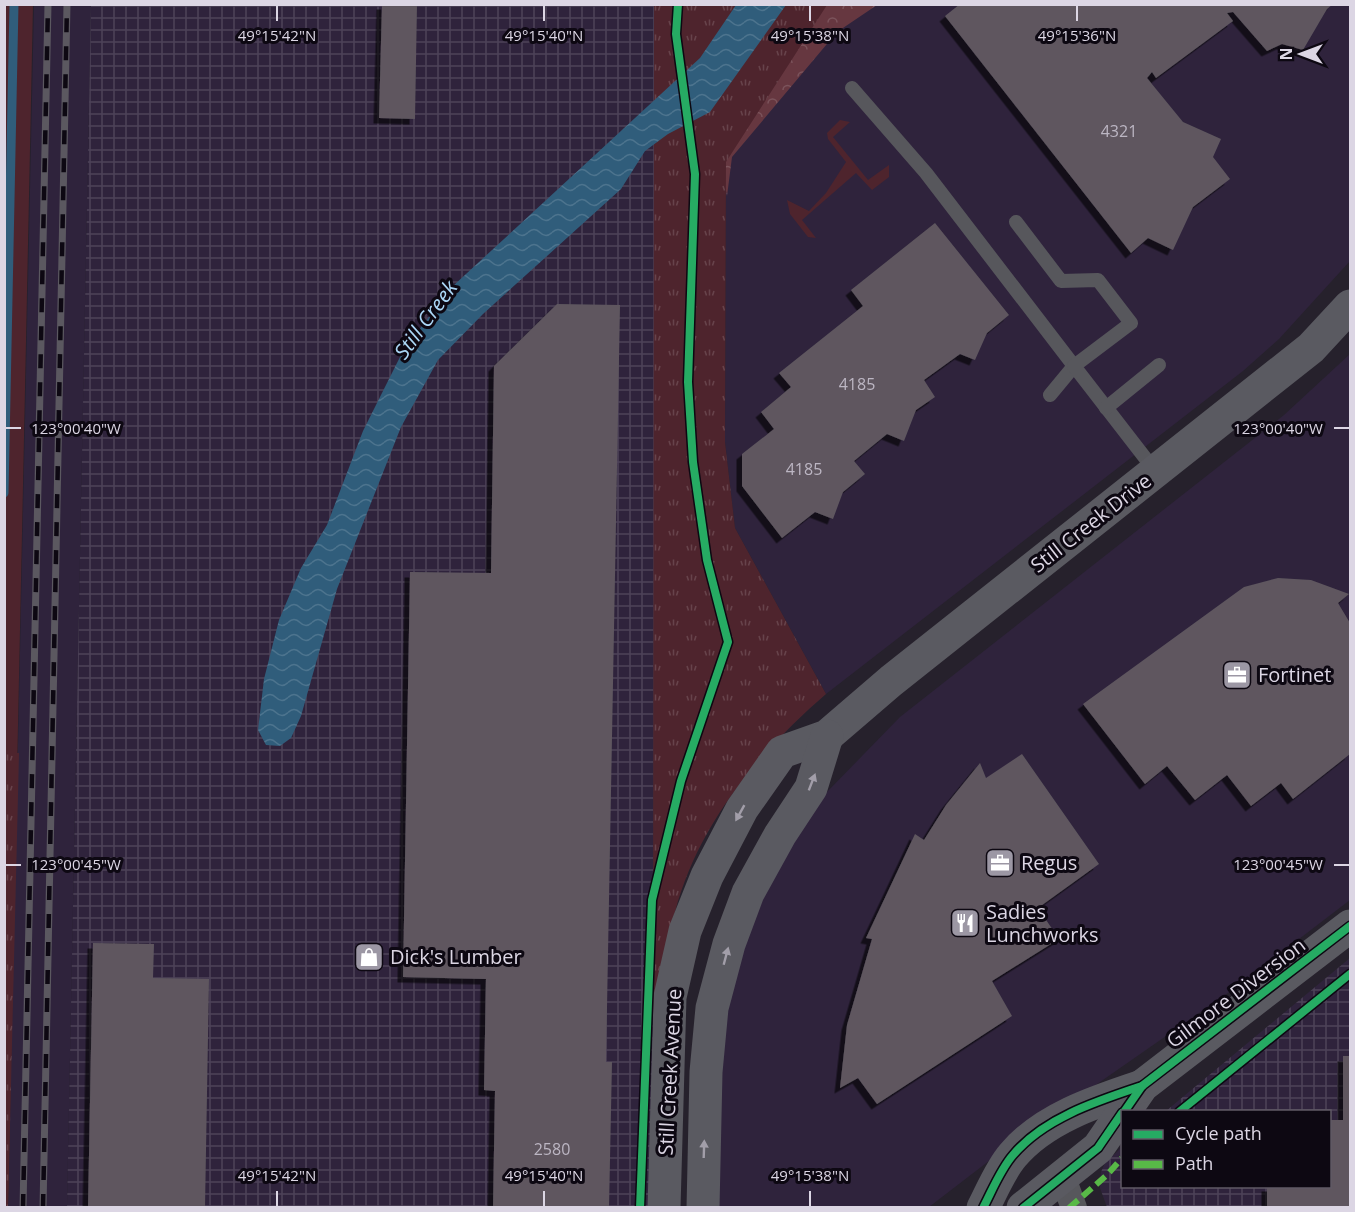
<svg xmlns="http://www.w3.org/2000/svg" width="1355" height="1212" viewBox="0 0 1355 1212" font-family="'Open Sans',sans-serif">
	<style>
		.built { fill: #2f233c }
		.industrial { fill: url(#industrial-grid) }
		.grass { fill: #4e242d }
		.forest { fill: url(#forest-crowns) }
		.park { fill: url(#park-tufts) }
		.water { fill: url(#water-waves) }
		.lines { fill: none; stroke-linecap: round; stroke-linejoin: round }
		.stream { stroke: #305d7b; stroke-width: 9 }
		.building { fill: #5e575f; filter: url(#shadow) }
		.lane { stroke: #57575c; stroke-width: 14 }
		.street { stroke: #57575c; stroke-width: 26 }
		.secondary { stroke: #5a5a61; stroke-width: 33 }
		.rail-casing { stroke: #5b5860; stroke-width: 7 }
		.rail { stroke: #0d0812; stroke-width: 4.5; stroke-dasharray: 14; stroke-linecap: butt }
		.quiet { stroke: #58b947; stroke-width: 6; stroke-dasharray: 12 6; stroke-linecap: butt }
		.cycleway-casing { stroke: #0d0812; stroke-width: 11 }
		.cycleway { stroke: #26ab63; stroke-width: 8 }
		.oneway { fill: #a29ea9 }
		.ticks { fill: none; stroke: #dcd6e4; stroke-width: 2 }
		.labels { text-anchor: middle; stroke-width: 6; stroke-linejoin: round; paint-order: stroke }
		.number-label { font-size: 16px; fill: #bcb6c3 }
		.street-label { font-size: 20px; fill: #dcd6e4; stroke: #0d0812 }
		.poi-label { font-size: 20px; fill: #dcd6e4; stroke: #0d0812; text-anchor: start }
		.water-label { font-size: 21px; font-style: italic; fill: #abd7f6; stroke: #0d0812 }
		.ticks-label { font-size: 15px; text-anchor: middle; fill: #dcd6e4; stroke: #0d0812; stroke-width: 6; stroke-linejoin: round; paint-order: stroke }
	</style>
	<defs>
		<pattern id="industrial-grid" width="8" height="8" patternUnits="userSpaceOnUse" patternTransform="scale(1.5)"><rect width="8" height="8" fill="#2f233c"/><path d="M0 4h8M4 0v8" fill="none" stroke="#4d4258"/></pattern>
		<pattern id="forest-crowns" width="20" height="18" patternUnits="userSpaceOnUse" patternTransform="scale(1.5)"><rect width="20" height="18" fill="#663740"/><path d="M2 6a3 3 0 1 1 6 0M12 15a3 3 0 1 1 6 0" fill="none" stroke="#7b535b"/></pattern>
		<pattern id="park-tufts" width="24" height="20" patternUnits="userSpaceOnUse" patternTransform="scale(1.5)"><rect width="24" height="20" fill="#4e242d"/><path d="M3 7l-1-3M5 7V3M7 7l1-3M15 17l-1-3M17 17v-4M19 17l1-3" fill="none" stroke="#67434b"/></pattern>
		<pattern id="water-waves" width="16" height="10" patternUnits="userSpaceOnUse" patternTransform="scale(1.5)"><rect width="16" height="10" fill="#305d7b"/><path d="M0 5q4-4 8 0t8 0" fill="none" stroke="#4d748e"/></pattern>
		<filter id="shadow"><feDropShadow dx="-5.5" dy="5.5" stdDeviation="0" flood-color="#0009"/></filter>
	</defs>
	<rect width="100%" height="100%" fill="#26212c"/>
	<!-- built -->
	<g class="built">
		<path d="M34,5h57l-24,1202 -59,1z"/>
		<path d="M827,5h523v256l-71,78 -36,32 -417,323 -91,-166 -10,-86 1,-280z"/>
		<path d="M1350,354v546l-115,88 -224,156 -82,63 -211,1 2,-140 10,-71 7,-31 28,-73 21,-43 39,-56 75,-77 384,-302z"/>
	</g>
	<!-- industrial -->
	<g class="industrial">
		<path d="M91,5h564l-2,1033 -4,169 -582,1z"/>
		<path d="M1350,958v249h-243l-7,-19 1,-16 4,-9 17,-16v39h208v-74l-164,-1z"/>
	</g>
	<!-- grass -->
	<g class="grass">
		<path d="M33,4l-25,1203 -3,1 -1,-1203z"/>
		<path d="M840,120l10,2 -17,15 35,43 21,-15v12l-17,13 -16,-17 -54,47 14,18 -8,-1 -18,-23 -3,-14 22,11 17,-18 20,-31 -18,-23 -1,-6z"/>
	</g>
	<!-- forest -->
	<path class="forest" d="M786,5h91l-40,27 -105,125 -5,39 -17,-84z"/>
	<!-- park -->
	<g class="park">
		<path d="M654,5h173l-101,157 -1,280 10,86 91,166c-67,58 -128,130 -151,218 -11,41 -15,85 -22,126z"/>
		<path d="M5,753h14l-11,455 -4,-1z"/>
	</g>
	<!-- water -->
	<path class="water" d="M736,5h50l-76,107 -42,22 -23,17 -24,38 -138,125 -45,46 -37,67 -64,162 -36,127 -10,22 -11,8 -14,-1 -8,-15 6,-51 15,-59 22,-52 26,-43 36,-94 41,-82 49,-63 247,-228z"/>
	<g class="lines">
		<!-- stream -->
		<path class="stream" d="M4,493l10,-489"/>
	</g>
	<!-- building -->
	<g class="building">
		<path d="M382,4h35l-2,115 -36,-1z"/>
		<path d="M960,4h373l-6,5 -24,41 -21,-6 -15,7 -34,-39 -6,1 6,8 -77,57 -4,-6 -5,6 36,44 38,17 -8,18 17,22 -37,28 -20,43 -25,-12 -17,15 -186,-237z"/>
		<path d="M935,223l74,92 -22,18 -12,27 -15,-6 -36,26 11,17 -19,13 -12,31 -17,-7 -33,27 11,13 -22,18 -10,27 -18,-7 -33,26 -40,-52v-32l32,-25 -13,-17 30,-25 -12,-14 84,-67 -12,-16z"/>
		<path d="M557,304l63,1 -14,757h6l-3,146h-116l2,-117 -11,-1 2,-111 -83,-2 7,-405 81,1 3,-207z"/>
		<path d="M1278,578l33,2 38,14 -11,9 12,20v131l-57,45 -12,-16 -30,23 -24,-31 -32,25 -28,-34 -22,18 -62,-80 161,-117z"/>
		<path d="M1022,754l77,110 -61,44 21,31 -67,42 20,35 -135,88 -19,-26 -18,10 7,-63 25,-86 -6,-1 49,-104 9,6 22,-35 34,-42 6,15z"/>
		<path d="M93,943l61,1 -1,34 56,1 -4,229h-117z"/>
		<path d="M1343,1056h7v152h-83v-22h63v-66h13z"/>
	</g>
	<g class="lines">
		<!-- lane -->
		<g class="lane">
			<path d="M852,88l74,85 148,193 -24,29"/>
			<path d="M1016,222l45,59 37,-1 33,43 -57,43 82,106"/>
			<path d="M1106,408l53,-43"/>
		</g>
		<!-- street -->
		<path class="street" d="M1063,1178l11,30"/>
		<!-- secondary -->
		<g class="secondary">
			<path d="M1124,1112l18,-26 208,-160"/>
			<path d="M664,1208l6,-211 15,-66 22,-55 35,-67 40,-57 45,-16 64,-55 420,-333 39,-42"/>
			<path d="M703,1208l3,-136 6,-64 17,-64 19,-51 32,-58 31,-47 16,-52"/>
			<path d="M983,1208c9,-17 17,-38 30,-53 31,-37 84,-54 129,-69"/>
			<path d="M1023,1208l75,-60 24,-35"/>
		</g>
		<!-- rail casing -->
		<g class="rail-casing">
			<g id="rail">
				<path d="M23,1208l25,-1204"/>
				<path d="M43,1208l24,-1204"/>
			</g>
		</g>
		<!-- rail -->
		<use href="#rail" class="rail"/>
		<!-- quiet -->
		<path class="quiet" d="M1069,1208l38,-33 15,-17"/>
		<!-- cycleway casing -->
		<g class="cycleway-casing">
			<g id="cycleway">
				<path d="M1124,1112l18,-26 208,-160"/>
				<path d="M1179,1112l171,-138"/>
				<path d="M640,1208l12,-308 29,-119 47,-139 -21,-82 -14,-98 -5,-80 7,-208 -19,-140 2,-30"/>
				<path d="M983,1208c9,-17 17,-38 30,-53 31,-37 84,-54 129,-69"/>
				<path d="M1023,1208l75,-60 24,-35"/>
			</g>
		</g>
		<!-- cycleway -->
		<use href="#cycleway" class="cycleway"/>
	</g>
	<!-- one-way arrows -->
	<defs><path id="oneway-solid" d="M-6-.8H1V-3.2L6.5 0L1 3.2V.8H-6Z" transform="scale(1.5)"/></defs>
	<g class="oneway">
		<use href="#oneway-solid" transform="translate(812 782) rotate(-69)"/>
		<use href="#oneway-solid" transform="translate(740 813) rotate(119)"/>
		<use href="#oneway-solid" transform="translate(726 956) rotate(-75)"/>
		<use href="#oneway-solid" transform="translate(704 1149) rotate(-88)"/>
	</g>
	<!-- ticks -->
	<path class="ticks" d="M277,6v15M544,6v15M810,6v15M1077,6v15M6,428h15M1334,428h15M6,865h15M1334,865h15M277,1191v15M544,1191v15M810,1191v15"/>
	<!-- icons -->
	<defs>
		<g id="office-square" transform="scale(1.5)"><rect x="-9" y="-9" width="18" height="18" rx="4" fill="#9c97a4" stroke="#0d0812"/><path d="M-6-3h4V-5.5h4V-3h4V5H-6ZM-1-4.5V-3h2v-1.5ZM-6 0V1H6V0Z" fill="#fff"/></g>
		<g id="restaurant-square" transform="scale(1.5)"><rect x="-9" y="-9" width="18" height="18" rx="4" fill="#9c97a4" stroke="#0d0812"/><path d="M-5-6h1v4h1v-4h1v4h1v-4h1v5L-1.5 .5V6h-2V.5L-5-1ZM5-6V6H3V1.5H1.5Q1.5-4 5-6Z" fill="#fff"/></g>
		<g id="shop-square" transform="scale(1.5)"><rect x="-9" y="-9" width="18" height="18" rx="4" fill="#9c97a4" stroke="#0d0812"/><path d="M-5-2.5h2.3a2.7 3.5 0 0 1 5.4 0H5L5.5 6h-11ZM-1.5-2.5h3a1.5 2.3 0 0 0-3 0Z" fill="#fff"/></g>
	</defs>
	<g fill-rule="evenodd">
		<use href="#office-square" x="1237" y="675"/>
		<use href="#office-square" x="1000" y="863"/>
		<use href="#restaurant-square" x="965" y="923"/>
		<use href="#shop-square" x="369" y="957"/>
	</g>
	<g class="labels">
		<!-- number labels -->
		<g class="number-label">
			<text x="1119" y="137">4321</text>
			<text x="857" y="390">4185</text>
			<text x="804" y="475">4185</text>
			<text x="552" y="1155">2580</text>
		</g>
		<!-- street labels -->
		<g class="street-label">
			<text transform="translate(1091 523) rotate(-38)" y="7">Still Creek Drive</text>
			<text transform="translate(1236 993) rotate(-37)" y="7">Gilmore Diversion</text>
			<text transform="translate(670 1072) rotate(-87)" y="7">Still Creek Avenue</text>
		</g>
		<!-- poi labels -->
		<g class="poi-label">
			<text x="1258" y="682">Fortinet</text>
			<text x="1021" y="870">Regus</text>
			<text x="986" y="919">Sadies<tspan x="986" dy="23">Lunchworks</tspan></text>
			<text x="390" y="964">Dick's Lumber</text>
		</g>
		<!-- water labels -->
		<g class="water-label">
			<text transform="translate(426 320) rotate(-54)" y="7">Still Creek</text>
		</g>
	</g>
	<g class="ticks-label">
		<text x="277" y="41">49°15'42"N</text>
		<text x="544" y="41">49°15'40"N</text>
		<text x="810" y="41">49°15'38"N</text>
		<text x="1077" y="41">49°15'36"N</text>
		<text x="1278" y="434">123°00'40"W</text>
		<text x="76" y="434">123°00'40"W</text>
		<text x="1278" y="870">123°00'45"W</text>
		<text x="76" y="870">123°00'45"W</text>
		<text x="277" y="1181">49°15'42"N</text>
		<text x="544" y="1181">49°15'40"N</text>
		<text x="810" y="1181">49°15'38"N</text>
	</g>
	<!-- border -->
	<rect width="1355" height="1212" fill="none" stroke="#dcd6e4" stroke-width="12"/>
	<!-- legend -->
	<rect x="1121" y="1110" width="210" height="78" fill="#0d0812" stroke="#605a66" stroke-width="1.5"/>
	<rect x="1133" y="1130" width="30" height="9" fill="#26ab63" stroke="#605a66" stroke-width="1.5"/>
	<text x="1175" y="1140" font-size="18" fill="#dcd6e4">Cycle path</text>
	<rect x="1133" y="1160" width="30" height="9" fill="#58b947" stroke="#605a66" stroke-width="1.5"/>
	<text x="1175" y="1170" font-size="18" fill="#dcd6e4">Path</text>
	<!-- north arrow -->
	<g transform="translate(1301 54) rotate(270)" stroke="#0d0812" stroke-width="4.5" paint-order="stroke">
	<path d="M0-4.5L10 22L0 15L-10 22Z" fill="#dcd6e4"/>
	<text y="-9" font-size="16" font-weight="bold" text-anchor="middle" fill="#dcd6e4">N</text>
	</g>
</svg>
